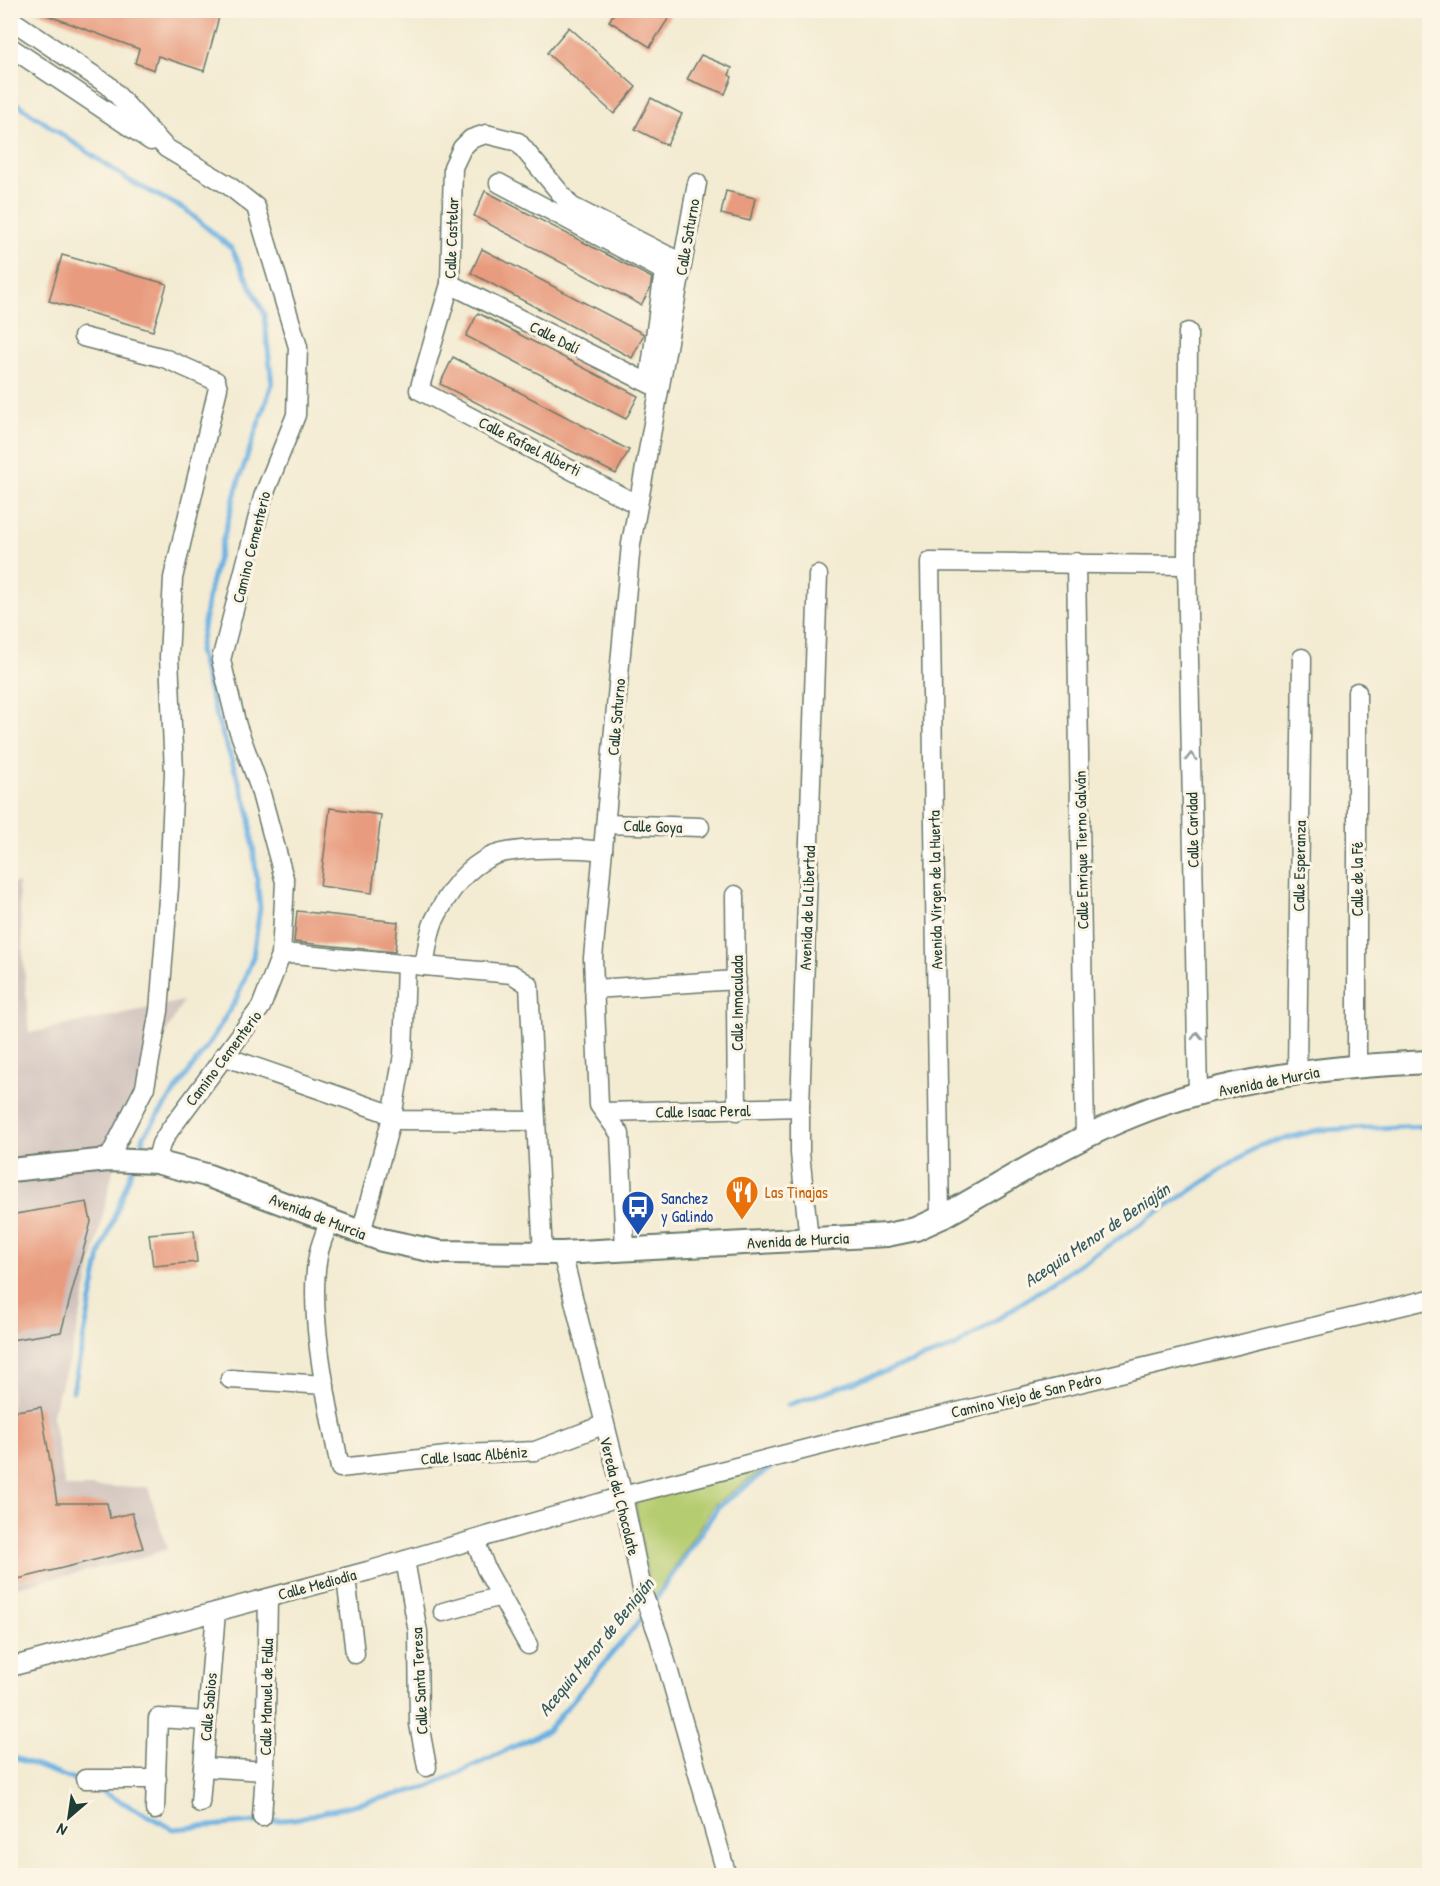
<svg xmlns="http://www.w3.org/2000/svg" width="1440" height="1886" viewBox="0 0 1440 1886" font-family="'Patrick Hand',sans-serif">
	<style>
		.industrial { fill: #cfc0bb }
		.green { fill: #b6cc70; stroke: #6a8452; stroke-width: 1.5 }
		.lines { fill: none; stroke-linecap: round; stroke-linejoin: round }
		.stream { stroke: #6bb1e2; stroke-width: 5 }
		.building { fill: #e89b7e }
		.minor-casing { stroke: #697a6b; stroke-width: 21 }
		.major-casing { stroke: #697a6b; stroke-width: 26 }
		.minor { stroke: #fff; stroke-width: 18 }
		.major { stroke: #fff; stroke-width: 22 }
		.oneway { stroke: #8f9e9a }
		.labels { text-anchor: middle; stroke-width: 6; stroke-linejoin: round; paint-order: stroke }
		.street-label { font-size: 16px; fill: #1f3d34; stroke: #fcf5e5 }
		.food-label { font-size: 16px; fill: #c56008; stroke: #fcf5e5; text-anchor: start }
		.transit-label { font-size: 16px; fill: #164399; stroke: #fcf5e5; text-anchor: start }
		.water-label { font-size: 18px; font-style: italic; fill: #325a60; stroke: #fcf5e5 }
	</style>
	<rect width="100%" height="100%" fill="#fcf5e5"/>
	<filter id="ink" filterUnits="userSpaceOnUse"><feTurbulence type="fractalNoise" baseFrequency=".0167" numOctaves="2"/><feDisplacementMap in="SourceGraphic" scale="12" xChannelSelector="R" yChannelSelector="G"/><feConvolveMatrix kernelMatrix="1 2 1 2 8 2 1 2 1" color-interpolation-filters="sRGB"/></filter>
	<filter id="wash" filterUnits="userSpaceOnUse"><feTurbulence type="fractalNoise" baseFrequency=".008" numOctaves="4" result="noise"/><feDisplacementMap in="SourceGraphic" scale="24" xChannelSelector="R" yChannelSelector="G"/><feGaussianBlur stdDeviation="1.35" result="paint"/><feColorMatrix in="noise" values="0 0 0 0 0 0 0 0 0 0 0 0 0 0 0 0 0 1.4 0 .05"/><feComposite in="paint" operator="in"/></filter>
	<g filter="url(#wash)">
		<rect width="100%" height="100%" fill="#f3ebd2"/>
		<!-- industrial -->
		<path class="industrial" d="M10,883h8l11,150 154,-32 -55,103 -55,244 -21,65 13,74h83l19,62 -33,11 -123,28z"/>
		<!-- green -->
		<path class="green" d="M776,1460l-62,45 -62,97 -18,-107z"/>
		<g class="lines">
			<!-- stream -->
			<g class="stream">
				<path d="M10,99l120,82 56,29 46,39 32,64 8,71 -34,99 -28,105 -11,63 17,64 33,96 11,96 -7,50 -17,43 -26,42 -65,92 -8,21"/>
				<path d="M73,1391l27,-136 33,-88"/>
				<path d="M788,1405l167,-58 303,-201 60,-16 112,-4"/>
				<path d="M652,1605l66,-98 59,-44"/>
				<path d="M10,1756l72,27"/>
				<path d="M91,1786l82,43 122,-10 133,-32 119,-56 100,-119"/>
			</g>
		</g>
		<g id="blocks">
			<!-- building -->
			<g class="building">
				<path d="M33,10h188l-17,61 -46,-15 -4,14 -19,-7 4,-14z"/>
				<path d="M616,10h46l8,6 -20,31 -41,-26z"/>
				<path d="M569,27l67,60 -22,27 -67,-61z"/>
				<path d="M701,55l31,13 -3,7 3,2 -7,17 -38,-15z"/>
				<path d="M651,98l31,16 -15,31 -32,-16z"/>
				<path d="M485,191l167,87 -2,11 -9,16 -167,-89z"/>
				<path d="M726,191l29,7 -5,23 -29,-7z"/>
				<path d="M482,249l162,85 -12,24 -161,-85z"/>
				<path d="M62,255l105,29 -14,47 -104,-30z"/>
				<path d="M478,313l160,83 -12,23 -160,-83z"/>
				<path d="M453,357l176,93 -13,24 -176,-90z"/>
				<path d="M330,808l51,7 -9,78 -52,-7z"/>
				<path d="M297,911l101,11 -3,30 -101,-10z"/>
				<path d="M87,1202l4,20 -30,110 -51,8v-125z"/>
				<path d="M194,1230l3,32 -44,4 -4,-32z"/>
				<path d="M41,1407l16,96h50l3,15 22,-5 11,35 -133,33v-169z"/>
			</g>
		</g>
	</g>
	<g filter="url(#ink)">
		<use href="#blocks" fill-opacity="0" stroke="#697a6b" stroke-width="1.5"/>
		<g class="lines">
			<!-- minor casing -->
			<g class="minor-casing">
				<g id="minor">
					<path d="M10,19l98,66 58,63 62,37 28,22 42,140 -2,68 -33,82 -42,163 16,66 22,60 26,96 -4,73 -20,52 -92,124 -8,13 -5,18"/>
					<path d="M10,47l141,94"/>
					<path d="M499,183l165,88 -15,110"/>
					<path d="M450,284l208,104"/>
					<path d="M1188,332l-1,233 11,530"/>
					<path d="M83,337l81,21 52,23 2,7 -45,190 -4,79 5,115 -5,115 -10,124 -14,76 -37,73"/>
					<path d="M638,505l-219,-115 31,-106 3,-117 9,-19 9,-9 15,-5 32,8 53,64 111,57"/>
					<path d="M1076,562l9,575"/>
					<path d="M606,824l94,3"/>
					<path d="M735,895l2,216"/>
					<path d="M281,955l13,-1 218,20 17,11 14,269"/>
					<path d="M424,966c3,-14 4,-32 10,-45 12,-25 30,-52 56,-64 22,-11 88,-9 113,-6"/>
					<path d="M594,989l143,-9"/>
					<path d="M223,1056l159,55 17,9 137,1"/>
					<path d="M1357,1065v-373"/>
					<path d="M1297,1074l5,-416"/>
					<path d="M605,1112l195,-5"/>
					<path d="M940,1218l-10,-656 257,3"/>
					<path d="M329,1221c-3,11 -9,23 -11,35 -11,56 11,154 22,212l124,-14 71,-3 68,-26"/>
					<path d="M361,1233l31,-116 11,-62 3,-91"/>
					<path d="M809,1240l-9,-87v-46l18,-532"/>
					<path d="M625,1250l-5,-116 -21,-29 -6,-147 38,-414 66,-361"/>
					<path d="M562,1253l61,243 20,98 16,43 68,239"/>
					<path d="M230,1379l95,6"/>
					<path d="M475,1540l11,29 42,76"/>
					<path d="M405,1560l13,72 1,92 8,43"/>
					<path d="M346,1577l9,77"/>
					<path d="M443,1612l58,-16"/>
					<path d="M10,1667l358,-96 255,-75 234,-60 573,-137"/>
					<path d="M203,1767l62,4 3,-173"/>
					<path d="M85,1779h72"/>
					<path d="M200,1803l16,-191"/>
					<path d="M155,1810l3,-92 48,3"/>
					<path d="M262,1817l3,-46"/>
				</g>
			</g>
			<!-- major casing -->
			<g class="major-casing">
				<path id="major" d="M10,1170l98,-10 48,2 50,13 176,65 57,12 123,1 325,-18 29,-6 24,-11c64,-35 126,-76 194,-103 92,-37 197,-49 296,-53"/>
			</g>
			<!-- minor -->
			<use href="#minor" class="minor"/>
			<!-- major -->
			<use href="#major" class="major"/>
		</g>
		<!-- one-way arrows -->
		<defs><path id="oneway-chevron" d="M-2-3.5L2.5 0L-2 3.5" fill="none" stroke-width="1.6" stroke-linecap="round" stroke-linejoin="round" transform="scale(1.5)"/></defs>
		<g class="oneway">
			<use href="#oneway-chevron" transform="translate(1191 757) rotate(-91)"/>
			<use href="#oneway-chevron" transform="translate(1197 1036) rotate(-91)"/>
		</g>
	</g>
	<!-- icons -->
	<defs>
		<g id="restaurant-pin" transform="scale(1.725)"><path d="M0 17L-7.5 6A9.5 9.5 0 1 1 7.5 6Z" fill="#e8710a" stroke="#fcf5e5"/><path d="M-5-6h1v4h1v-4h1v4h1v-4h1v5L-1.5 .5V6h-2V.5L-5-1ZM5-6V6H3V1.5H1.5Q1.5-4 5-6Z" fill="#fff"/></g>
		<g id="bus-pin" transform="scale(1.725)"><path d="M0 17L-7.5 6A9.5 9.5 0 1 1 7.5 6Z" fill="#1a4fb4" stroke="#fcf5e5"/><path d="M-5-6H5V4H4V6H2V4H-2V6H-4V4H-5ZM-3.5-4V0h7V-4ZM-3.5 1.2v1.5H-2V1.2ZM2 1.2v1.5H3.5V1.2Z" fill="#fff"/></g>
	</defs>
	<g fill-rule="evenodd">
		<use href="#restaurant-pin" x="742" y="1192"/>
		<use href="#bus-pin" x="638" y="1207"/>
	</g>
	<g class="labels">
		<!-- street labels -->
		<g class="street-label">
			<text transform="translate(687 237) rotate(-80)" y="6">Calle Saturno</text>
			<text transform="translate(451 238) rotate(-88)" y="6">Calle Castelar</text>
			<text transform="translate(555 337) rotate(27)" y="6">Calle Dalí</text>
			<text transform="translate(530 446) rotate(27)" y="6">Calle Rafael Alberti</text>
			<text transform="translate(251 547) rotate(-76)" y="6">Camino Cementerio</text>
			<text transform="translate(616 717) rotate(-85)" y="6">Calle Saturno</text>
			<text transform="translate(653 826) rotate(2)" y="6">Calle Goya</text>
			<text transform="translate(1192 830) rotate(-91)" y="6">Calle Caridad</text>
			<text transform="translate(1081 850) rotate(-91)" y="6">Calle Enrique Tierno Galván</text>
			<text transform="translate(1299 866) rotate(-89)" y="6">Calle Esperanza</text>
			<text transform="translate(1357 879) rotate(-90)" y="6">Calle de la Fé</text>
			<text transform="translate(935 890) rotate(-91)" y="6">Avenida Virgen de la Huerta</text>
			<text transform="translate(807 908) rotate(-88)" y="6">Avenida de la Libertad</text>
			<text transform="translate(737 1003) rotate(-90)" y="6">Calle Inmaculada</text>
			<text transform="translate(223 1058) rotate(-53)" y="6">Camino Cementerio</text>
			<text transform="translate(1269 1081) rotate(-11)" y="6">Avenida de Murcia</text>
			<text transform="translate(703 1111) rotate(-1)" y="6">Calle Isaac Peral</text>
			<text transform="translate(318 1216) rotate(21)" y="6">Avenida de Murcia</text>
			<text transform="translate(798 1240) rotate(-3)" y="6">Avenida de Murcia</text>
			<text transform="translate(1026 1395) rotate(-13)" y="6">Camino Viejo de San Pedro</text>
			<text transform="translate(474 1455) rotate(-4)" y="6">Calle Isaac Albéniz</text>
			<text transform="translate(620 1496) rotate(76)" y="6">Vereda del Chocolate</text>
			<text transform="translate(317 1584) rotate(-15)" y="6">Calle Mediodía</text>
			<text transform="translate(419 1681) rotate(-93)" y="6">Calle Santa Teresa</text>
			<text transform="translate(266 1697) rotate(-89)" y="6">Calle Manuel de Falla</text>
			<text transform="translate(208 1707) rotate(-85)" y="6">Calle Sabios</text>
		</g>
		<!-- food labels -->
		<g class="food-label">
			<text x="765" y="1198">Las Tinajas</text>
		</g>
		<!-- transit labels -->
		<g class="transit-label">
			<text x="661" y="1204">Sanchez<tspan x="661" dy="18">y Galindo</tspan></text>
		</g>
		<!-- water labels -->
		<g class="water-label">
			<text transform="translate(1097 1235) rotate(-34)" y="6">Acequia Menor de Beniaján</text>
			<text transform="translate(596 1647) rotate(-51)" y="6">Acequia Menor de Beniaján</text>
		</g>
	</g>
	<!-- margin -->
	<rect width="1440" height="1886" fill="none" stroke="#fcf5e5" stroke-width="36"/>
	<!-- north arrow -->
	<g transform="translate(69 1817) rotate(209)" stroke="#fcf5e5" stroke-width="4.5" paint-order="stroke">
	<path d="M0-4.5L10 22L0 15L-10 22Z" fill="#1f3d34"/>
	<text y="-9" font-size="16" font-weight="bold" text-anchor="middle" fill="#1f3d34">N</text>
	</g>
</svg>
